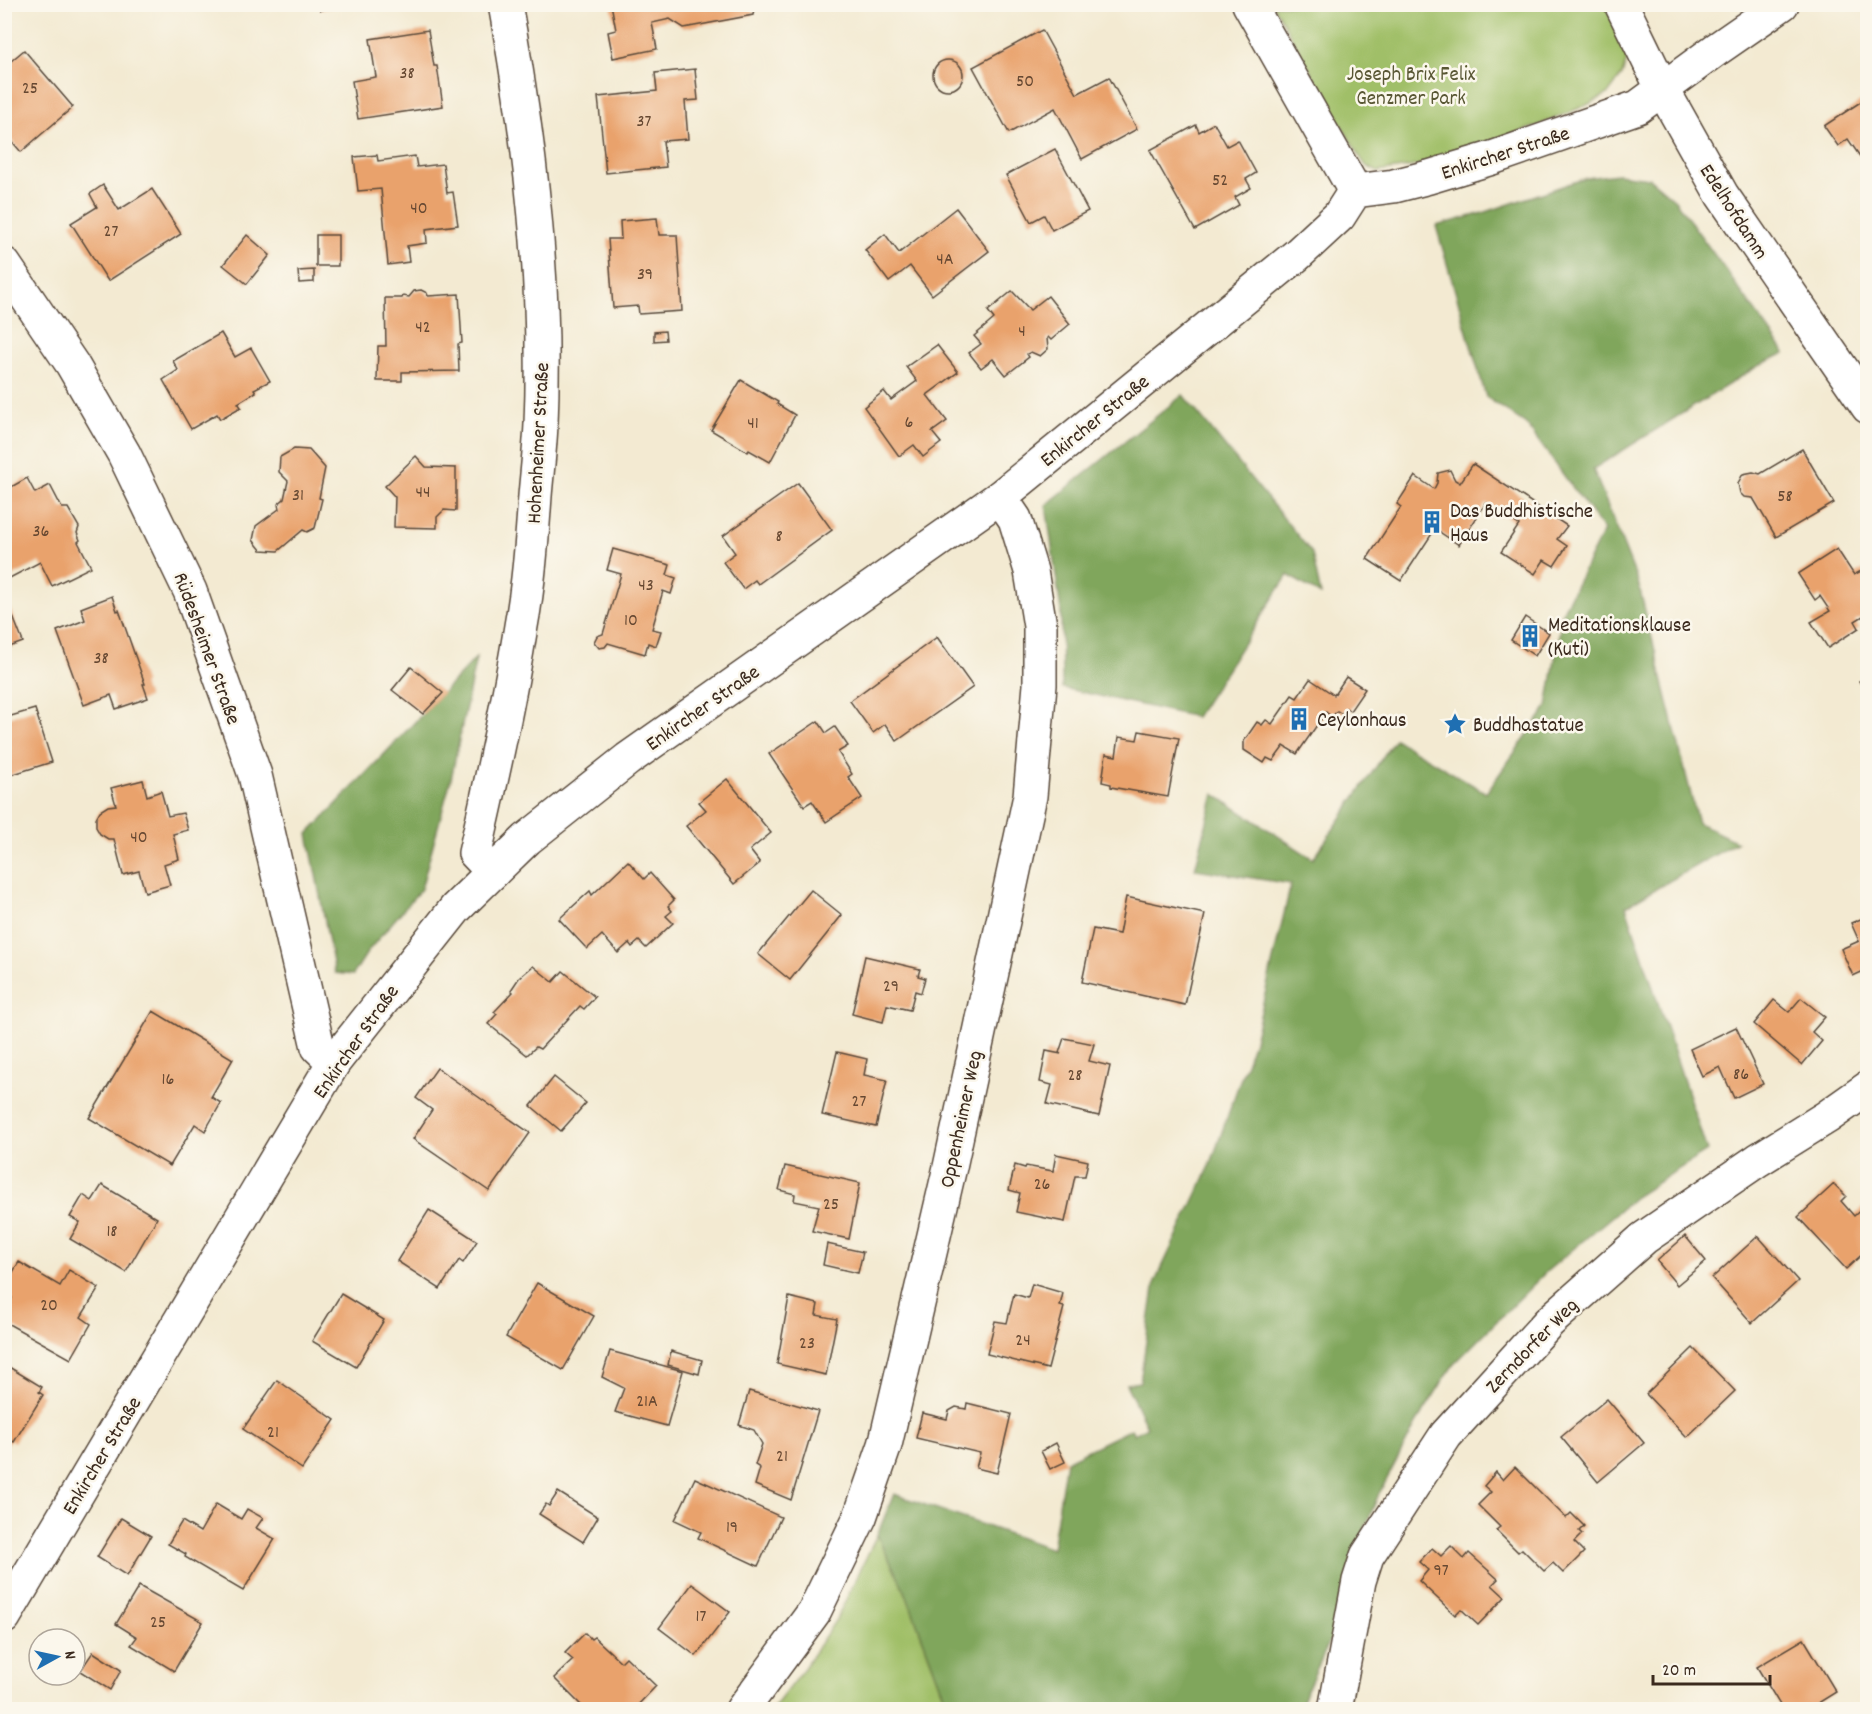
<svg xmlns="http://www.w3.org/2000/svg" width="1872" height="1714" viewBox="0 0 1872 1714" font-family="Dekko,sans-serif">
	<style>
		.green { fill: #a0bf67; stroke: #6e7442; stroke-width: 1.5 }
		.forest { fill: #80a65c; stroke: #5e683d; stroke-width: 1.5 }
		.building { fill: #e9a26c }
		.lines { fill: none; stroke-linecap: round; stroke-linejoin: round }
		.minor-casing { stroke: #574739; stroke-width: 36 }
		.minor { stroke: #fff; stroke-width: 33 }
		.labels { text-anchor: middle; stroke-width: 5; stroke-linejoin: round; paint-order: stroke }
		.number-label { font-size: 18px; fill: #664832 }
		.park-label { font-size: 21px; fill: #595734; stroke: #fbf7ec }
		.street-label { font-size: 21px; fill: #3b2a1e; stroke: #fbf7ec }
		.poi-label { font-size: 21px; fill: #3b2a1e; stroke: #fbf7ec; text-anchor: start }
	</style>
	<rect width="100%" height="100%" fill="#fbf7ec"/>
	<filter id="ink" filterUnits="userSpaceOnUse"><feTurbulence type="fractalNoise" baseFrequency=".0167" numOctaves="2"/><feDisplacementMap in="SourceGraphic" scale="12" xChannelSelector="R" yChannelSelector="G"/><feConvolveMatrix kernelMatrix="1 2 1 2 8 2 1 2 1" color-interpolation-filters="sRGB"/></filter>
	<filter id="wash" filterUnits="userSpaceOnUse"><feTurbulence type="fractalNoise" baseFrequency=".008" numOctaves="4" result="noise"/><feDisplacementMap in="SourceGraphic" scale="24" xChannelSelector="R" yChannelSelector="G"/><feGaussianBlur stdDeviation="1.35" result="paint"/><feColorMatrix in="noise" values="0 0 0 0 0 0 0 0 0 0 0 0 0 0 0 0 0 1.4 0 .05"/><feComposite in="paint" operator="in"/></filter>
	<g filter="url(#wash)">
		<rect width="100%" height="100%" fill="#f3ead2"/>
		<!-- green -->
		<g class="green">
			<path d="M1273,5h339l16,38 -1,16 -5,16 -14,19 -17,9 -54,23 -111,38 -48,8 -12,-6 -8,-12z"/>
			<path d="M877,1535l28,56 44,118 -177,1 32,-42 33,-50z"/>
		</g>
		<!-- forest -->
		<g class="forest">
			<path d="M1618,174l31,4 26,22 110,153 -27,13 -165,103 45,113 60,241 39,19 -111,64 81,245 -72,46 -89,75 -93,93 -36,57 -39,74 -22,54 -13,63 -45,96h-349l-44,-118 -28,-56 17,-41 158,55 14,-88 65,-32 3,5 13,-7 -21,-43 14,-2 15,-100 55,-116 44,-125 37,-157 -96,-15 19,-75 99,65 82,-120 91,54 61,-86 16,-96 41,-81 -78,-106 -40,-27 -50,-171 47,-13 103,-35z"/>
			<path d="M1183,395l129,158 9,42 -33,-20 -92,142 -134,-29 -1,-77 -15,-106z"/>
			<path d="M476,658l-25,121 -30,110 -53,62 -15,24 -18,-2 -27,-139z"/>
		</g>
		<g id="blocks">
			<!-- building -->
			<g class="building">
				<path d="M319,4h20v2l-19,4z"/>
				<path d="M611,4h148l-5,6 -1,5 -69,13 -14,-9 -18,4 5,26 -44,9 -5,-26 8,-2z"/>
				<path d="M428,30l6,36h3l6,40 -85,13 -6,-38 24,-4 -6,-38z"/>
				<path d="M1042,30l35,64 32,-17 28,52 -55,30 -27,-51 -46,25 -36,-66z"/>
				<path d="M24,50l49,57 -52,45 -17,-20v-65z"/>
				<circle cx="948" cy="75" r="15"/>
				<path d="M695,69l3,31 -13,1 3,38 -25,2 3,26 -60,6 -8,-76 59,-6 -2,-18z"/>
				<path d="M1868,97v71l-20,-29 -10,7 -14,-20z"/>
				<path d="M1214,123l13,23 11,-6 18,33 -10,6 5,9 -16,9 4,8 -44,25 -45,-80 46,-25 3,7z"/>
				<path d="M1055,149l33,62 -36,19 -8,-15 -13,7 -25,-47z"/>
				<path d="M377,155l1,6 37,-5 2,11 26,-3 4,29 6,-1 5,33 -32,4 1,14 -20,3 2,16 -21,3 -7,-76 -23,2 -4,-34z"/>
				<path d="M103,185l16,25 33,-21 29,45 -73,47 -37,-58 26,-16 -7,-13z"/>
				<path d="M956,208l33,43 -57,44 -22,-29 -21,16 -24,-32 20,-16 14,19z"/>
				<path d="M657,218l2,17h18l5,76 -43,3 -1,-8 -25,2 -5,-69h13l-1,-18z"/>
				<path d="M247,235l23,20 -23,29 -24,-19z"/>
				<rect x="316" y="235" width="22" height="31"/>
				<path d="M314,270v12l-15,1 -1,-12z"/>
				<path d="M421,290l6,3 1,3 31,-2 3,49 -4,1 1,27 -57,1v9h-25l1,-35h8l-1,-48h17l1,-2 6,1 5,-6z"/>
				<path d="M1012,291l18,19 18,-14 22,28 -19,16 -3,-3 -1,1 1,11 -8,7 -9,-4 -4,2 2,3 -23,18 -13,-16 -12,9 -12,-15 12,-9 -7,-8 20,-17 -6,-8z"/>
				<path d="M665,331l1,9 -12,1v-9z"/>
				<path d="M221,333l14,24 16,-9 19,33 -16,8 2,3 -18,11 3,4 -21,12 -3,-5 -26,15 -28,-49 15,-10 -5,-9z"/>
				<path d="M937,345l21,27 -31,23 20,26 -15,11 9,11 -18,14 -9,-12 -15,11 -35,-49 20,-16 7,9 26,-19 -11,-14z"/>
				<path d="M741,380l37,22 -1,2 18,11 -25,47 -21,-12 -1,2 -37,-22z"/>
				<path d="M294,449l15,1 16,18 -6,30 3,1 -7,29 -8,4 -4,-2 -25,21 -17,-1 -8,-10 3,-14 23,-17 -1,-5 6,-5 4,-18 -9,-9 1,-15z"/>
				<path d="M1802,449l32,54 -58,34 -23,-39 -9,-1 -4,-4 -2,-10 5,-9 10,-2 7,2z"/>
				<path d="M416,456l10,11 30,1v43l-12,-1 -7,7v11l-43,-1 1,-30 -10,-11z"/>
				<path d="M1473,464l94,62 -10,13 10,7 -13,20 -10,-6 -9,14 -34,-22 18,-27 -33,-22 -27,42 -24,-16 -34,52 -34,-22 34,-52 -4,-3 18,-28 19,13 3,-6 1,-10 12,-3 5,10 5,3z"/>
				<path d="M27,478l8,15 15,-8 12,23h6l11,19 -2,6 3,7 -2,2 13,25 -39,19 -12,-24 -36,19v-90z"/>
				<path d="M798,483l34,47 -74,54 -3,-4 -12,9 -20,-27 12,-9 -12,-17z"/>
				<path d="M613,549l57,16 -3,10 9,3 -5,16 -8,-3 -11,38 9,2 -5,15 -8,-3 -3,11 -37,-11 -3,4 -6,1 -5,-6 3,-6 6,-2 18,-60 -14,-4z"/>
				<path d="M1837,549l17,26 14,-8v46l-13,8 4,7 -31,20 -17,-26 19,-11 -10,-15 -5,4 -17,-26z"/>
				<path d="M112,596l5,15 2,-1 26,74h-2l5,14 -32,11 -5,-14 -27,10 -27,-74 28,-11 -4,-12z"/>
				<path d="M10,609l13,33 -19,7v-37z"/>
				<path d="M1525,617l24,16 -14,23 -24,-16z"/>
				<path d="M937,637l36,50 -76,54 -12,-17 -12,9 -23,-32z"/>
				<path d="M411,667l32,26 -20,21 -31,-24z"/>
				<path d="M1868,676v20l-9,-15z"/>
				<path d="M1346,677l19,12 -15,22 -4,-3 -4,6 -5,-3 -5,6 -6,-5 -29,42 -13,-8 -11,15 -6,-3 -3,5 -20,-13v-9l13,-19 5,3 4,-5 6,4 20,-29 5,3 13,-19 24,16z"/>
				<path d="M35,709l17,53 -48,15v-59z"/>
				<path d="M818,721l8,12 9,-6 13,19 -10,6 14,22 -4,3 14,21 -36,24 -14,-21 -8,5 -35,-52z"/>
				<path d="M1139,731l40,7 -11,59 -57,-10v-3l-9,-2 4,-28 10,2 3,-19 18,3z"/>
				<path d="M727,779l44,54 -21,17 10,13 -26,21 -48,-58 20,-16 -7,-8z"/>
				<path d="M143,780l4,16 14,-5 7,25 15,-3 5,17 -15,4 6,25 -15,5 6,21 -25,7 -6,-21 -16,4 -9,-36h-6l-8,-5 -4,-7v-9l4,-7 8,-5 8,-1 -5,-17z"/>
				<path d="M628,861l16,18 6,-6 24,27 -6,6 4,5 -6,5 7,7 -27,25 -7,-7 -7,6 -3,-4 -11,10 -16,-18 -15,14 -28,-30 31,-28 2,4z"/>
				<path d="M811,890l31,25 -52,65 -32,-26z"/>
				<path d="M1126,897l79,17 -20,91 -103,-23 11,-53 26,5z"/>
				<path d="M1868,916v53l-15,7 -12,-27 18,-8 -8,-18z"/>
				<path d="M865,956l55,13 -2,7 7,2 -4,15 -6,-2 -5,19 -23,-5 -4,17 -31,-8z"/>
				<path d="M533,966l20,16 10,-11 32,26 -11,12 -4,-3 -40,43 -4,-2 -9,8 -39,-31 9,-10 -3,-2 19,-20 -2,-2 8,-12z"/>
				<path d="M1801,998l24,19 -13,15 10,9 -20,24 -48,-41 20,-24 15,12z"/>
				<path d="M153,1011l80,48 -22,38 10,6 -16,28 -10,-7 -25,42 -81,-48z"/>
				<path d="M1736,1027l27,57 -29,14 -14,-31 -18,9 -12,-27z"/>
				<path d="M1064,1038l30,6 -5,17 21,5 -11,50 -52,-12 5,-19 -12,-3 6,-31 15,3 -2,-1z"/>
				<path d="M837,1052l30,7 -3,16 23,5 -11,47 -54,-12z"/>
				<path d="M437,1068l93,65 -41,58 -76,-52 19,-29 -16,-12z"/>
				<path d="M554,1077l32,26 -25,28 -30,-25z"/>
				<path d="M1056,1154l32,7 -3,15h-10l-10,46 -49,-10 4,-19 -11,-3 6,-25 10,3 1,-2 27,5z"/>
				<path d="M785,1166l75,17 -11,56 -37,-8 7,-25 -25,-5 1,-7 -16,-4z"/>
				<path d="M1834,1184l12,12 -5,5 13,15 14,-13v46l-22,20 -48,-52z"/>
				<path d="M102,1185l55,33 -31,54 -56,-33 10,-17 -10,-5 13,-22 9,6z"/>
				<path d="M429,1210l48,31 -14,22 -4,-3 -19,29 -43,-28z"/>
				<path d="M1685,1236l21,25 -29,24 -20,-24z"/>
				<path d="M1758,1236l40,45 -46,42 -40,-45z"/>
				<path d="M827,1244l36,8 -5,21 -35,-8z"/>
				<path d="M19,1262l41,24 9,-16 30,18 -18,29 10,7 -20,35 -66,-37v-11l7,-13 -8,-5v-6z"/>
				<path d="M537,1283l57,33 -31,54 -57,-33z"/>
				<path d="M1032,1284l31,9 -3,13 4,1 -16,62 -61,-15 8,-33 12,2 7,-29 14,4z"/>
				<path d="M341,1294l43,26 -28,47 -44,-26z"/>
				<path d="M789,1297l29,7 -2,11 21,4 -11,56 -49,-11z"/>
				<path d="M1693,1348l42,43 -48,46 -41,-43z"/>
				<path d="M610,1351l73,20 -16,55 -52,-14 9,-24 -22,-11z"/>
				<path d="M671,1351l31,9 -3,14 -31,-9z"/>
				<path d="M4,1364l38,23 -3,5 4,3 -29,47 -4,-2 -3,5 -3,-1z"/>
				<path d="M277,1380l58,40 -33,49 -59,-40z"/>
				<path d="M749,1391l69,20 -27,89 -36,-15 5,-17 -5,-3 7,-21 -8,-14 -15,-5z"/>
				<path d="M1607,1399l37,44 -46,39 -37,-45z"/>
				<path d="M967,1403l44,11 -14,59 -21,-5 4,-15 -64,-15 6,-25 25,6 2,-8 7,-4 10,2z"/>
				<path d="M1056,1443l9,19 -15,7 -9,-18z"/>
				<path d="M1515,1467l51,51 5,-5 13,13 -5,5 3,3 -8,8 10,10 -21,21 -10,-10 -9,8 -22,-22 -4,3 -22,-22 4,-3 -22,-22 13,-13 -7,-6 12,-14 7,8z"/>
				<path d="M695,1478l86,39 -23,49 -60,-28 3,-6 -26,-12z"/>
				<path d="M558,1492l40,25 -15,25 -44,-28 7,-10 3,2z"/>
				<path d="M216,1504l25,15 6,-10 16,9 -7,10 19,11 -32,52 -58,-34 1,-3 -18,-10 14,-23 18,11z"/>
				<path d="M121,1518l30,18 -24,40 -30,-19z"/>
				<path d="M1451,1546l13,13 5,-6 29,26 -6,6 13,12 -27,28 -17,-16 -6,6 -36,-34 9,-11 -9,-8 13,-14 9,8z"/>
				<path d="M692,1584l38,28 -34,44 -37,-28z"/>
				<path d="M139,1586l64,36 -29,49 -43,-26 6,-8 -21,-13z"/>
				<path d="M585,1633l6,6 3,-2 27,25 5,-5 30,29 -23,24h-47l-32,-32 19,-18 -8,-7z"/>
				<path d="M1804,1639l32,53 -29,18h-24l-26,-43z"/>
				<path d="M93,1652l28,18 -11,20 -30,-19z"/>
			</g>
		</g>
	</g>
	<g filter="url(#ink)">
		<use href="#blocks" fill-opacity="0" stroke="#574739" stroke-width="1.5"/>
		<g class="lines">
			<!-- minor casing -->
			<g class="minor-casing">
				<g id="minor">
					<path d="M1249,4l106,187"/>
					<path d="M1621,4l42,86 59,105 146,212"/>
					<path d="M4,264l68,100 52,90 66,137 65,184 63,272 16,15"/>
					<path d="M493,872l-18,-19c17,-75 34,-151 46,-227 8,-43 11,-87 14,-130 2,-24 5,-48 6,-72 6,-141 -11,-282 -36,-420"/>
					<path d="M4,1617l330,-555 122,-154 71,-69 101,-80 372,-262 297,-242 42,-39 16,-25 39,-5 35,-9 63,-19 146,-51 79,-58 65,-45"/>
					<path d="M742,1710l72,-98 46,-95 25,-72 65,-278 80,-371 10,-111v-59l-9,-55 -16,-52 -15,-22"/>
					<path d="M1335,1710l24,-129 8,-25 79,-121 103,-113 95,-84 114,-78 69,-43 41,-29"/>
				</g>
			</g>
			<!-- minor -->
			<use href="#minor" class="minor"/>
		</g>
	</g>
	<!-- icons -->
	<defs>
		<g id="building-bare" transform="scale(1.8)"><path d="M-4-6H4V6H1V3H-1V6H-4ZM-2.5-4.3h1.7v1.8h-1.7ZM.8-4.3h1.7v1.8H.8ZM-2.5-1h1.7V.8h-1.7ZM.8-1h1.7V.8H.8Z" fill="#1f6fb2" stroke="#fbf7ec" stroke-width="2.5" paint-order="stroke"/></g>
		<g id="sight-bare" transform="scale(1.8)"><path d="M0-6L1.8-2.2L6-1.7L2.9 1.2L3.7 5.4L0 3.3L-3.7 5.4L-2.9 1.2L-6-1.7L-1.8-2.2Z" fill="#1f6fb2" stroke="#fbf7ec" stroke-width="2.5" paint-order="stroke"/></g>
	</defs>
	<g fill-rule="evenodd">
		<use href="#building-bare" x="1432" y="522"/>
		<use href="#building-bare" x="1530" y="636"/>
		<use href="#building-bare" x="1299" y="719"/>
		<use href="#sight-bare" x="1455" y="724"/>
	</g>
	<g class="labels">
		<!-- number labels -->
		<g class="number-label">
			<text x="407" y="78">38</text>
			<text x="1025" y="86">50</text>
			<text x="30" y="93">25</text>
			<text x="644" y="126">37</text>
			<text x="1220" y="185">52</text>
			<text x="419" y="213">40</text>
			<text x="111" y="236">27</text>
			<text x="945" y="264">4A</text>
			<text x="645" y="279">39</text>
			<text x="423" y="332">42</text>
			<text x="1022" y="336">4</text>
			<text x="909" y="427">6</text>
			<text x="753" y="428">41</text>
			<text x="423" y="497">44</text>
			<text x="298" y="500">31</text>
			<text x="1785" y="501">58</text>
			<text x="41" y="536">36</text>
			<text x="779" y="541">8</text>
			<text x="646" y="590">43</text>
			<text x="631" y="625">10</text>
			<text x="101" y="663">38</text>
			<text x="139" y="842">40</text>
			<text x="891" y="991">29</text>
			<text x="1741" y="1079">86</text>
			<text x="1075" y="1080">28</text>
			<text x="168" y="1084">16</text>
			<text x="859" y="1106">27</text>
			<text x="1042" y="1189">26</text>
			<text x="831" y="1209">25</text>
			<text x="112" y="1236">18</text>
			<text x="49" y="1310">20</text>
			<text x="1023" y="1345">24</text>
			<text x="807" y="1348">23</text>
			<text x="647" y="1406">21A</text>
			<text x="273" y="1437">21</text>
			<text x="782" y="1461">21</text>
			<text x="732" y="1532">19</text>
			<text x="1441" y="1575">97</text>
			<text x="701" y="1621">17</text>
			<text x="158" y="1627">25</text>
		</g>
		<!-- park labels -->
		<g class="park-label">
			<text x="1411" y="80">Joseph Brix Felix<tspan x="1411" dy="24">Genzmer Park</tspan></text>
		</g>
		<!-- street labels -->
		<g class="street-label">
			<text transform="translate(1505 152) rotate(-18)" y="7">Enkircher Straße</text>
			<text transform="translate(1735 211) rotate(57)" y="7">Edelhofdamm</text>
			<text transform="translate(1094 420) rotate(-39)" y="7">Enkircher Straße</text>
			<text transform="translate(537 443) rotate(-87)" y="7">Hohenheimer Straße</text>
			<text transform="translate(208 648) rotate(70)" y="7">Rüdesheimer Straße</text>
			<text transform="translate(702 707) rotate(-35)" y="7">Enkircher Straße</text>
			<text transform="translate(355 1041) rotate(-55)" y="7">Enkircher Straße</text>
			<text transform="translate(960 1119) rotate(-78)" y="7">Oppenheimer Weg</text>
			<text transform="translate(1531 1345) rotate(-46)" y="7">Zerndorfer Weg</text>
			<text transform="translate(101 1455) rotate(-59)" y="7">Enkircher Straße</text>
		</g>
		<!-- poi labels -->
		<g class="poi-label">
			<text x="1450" y="517">Das Buddhistische<tspan x="1450" dy="24">Haus</tspan></text>
			<text x="1548" y="631">Meditationsklause<tspan x="1548" dy="24">(Kuti)</tspan></text>
			<text x="1317" y="726">Ceylonhaus</text>
			<text x="1473" y="731">Buddhastatue</text>
		</g>
	</g>
	<!-- margin -->
	<rect width="1872" height="1714" fill="none" stroke="#fbf7ec" stroke-width="24"/>
	<!-- north arrow -->
	<g transform="translate(57 1657) rotate(82)"><circle r="28" fill="#fbf7ec" stroke="#aea59a" stroke-width="1.5"/>
	<path d="M0-4.5L10 22L0 15L-10 22Z" fill="#1f6fb2"/>
	<text y="-9" font-size="16" font-weight="bold" text-anchor="middle" fill="#3b2a1e">N</text>
	</g>
	<!-- scale -->
	<path d="M1653 1675v9h117v-9" fill="none" stroke="#3b2a1e" stroke-width="3"/>
	<text x="1662" y="1675" font-size="18" fill="#3b2a1e" stroke="#fbf7ec" stroke-width="4.5" paint-order="stroke">20 m</text>
</svg>
